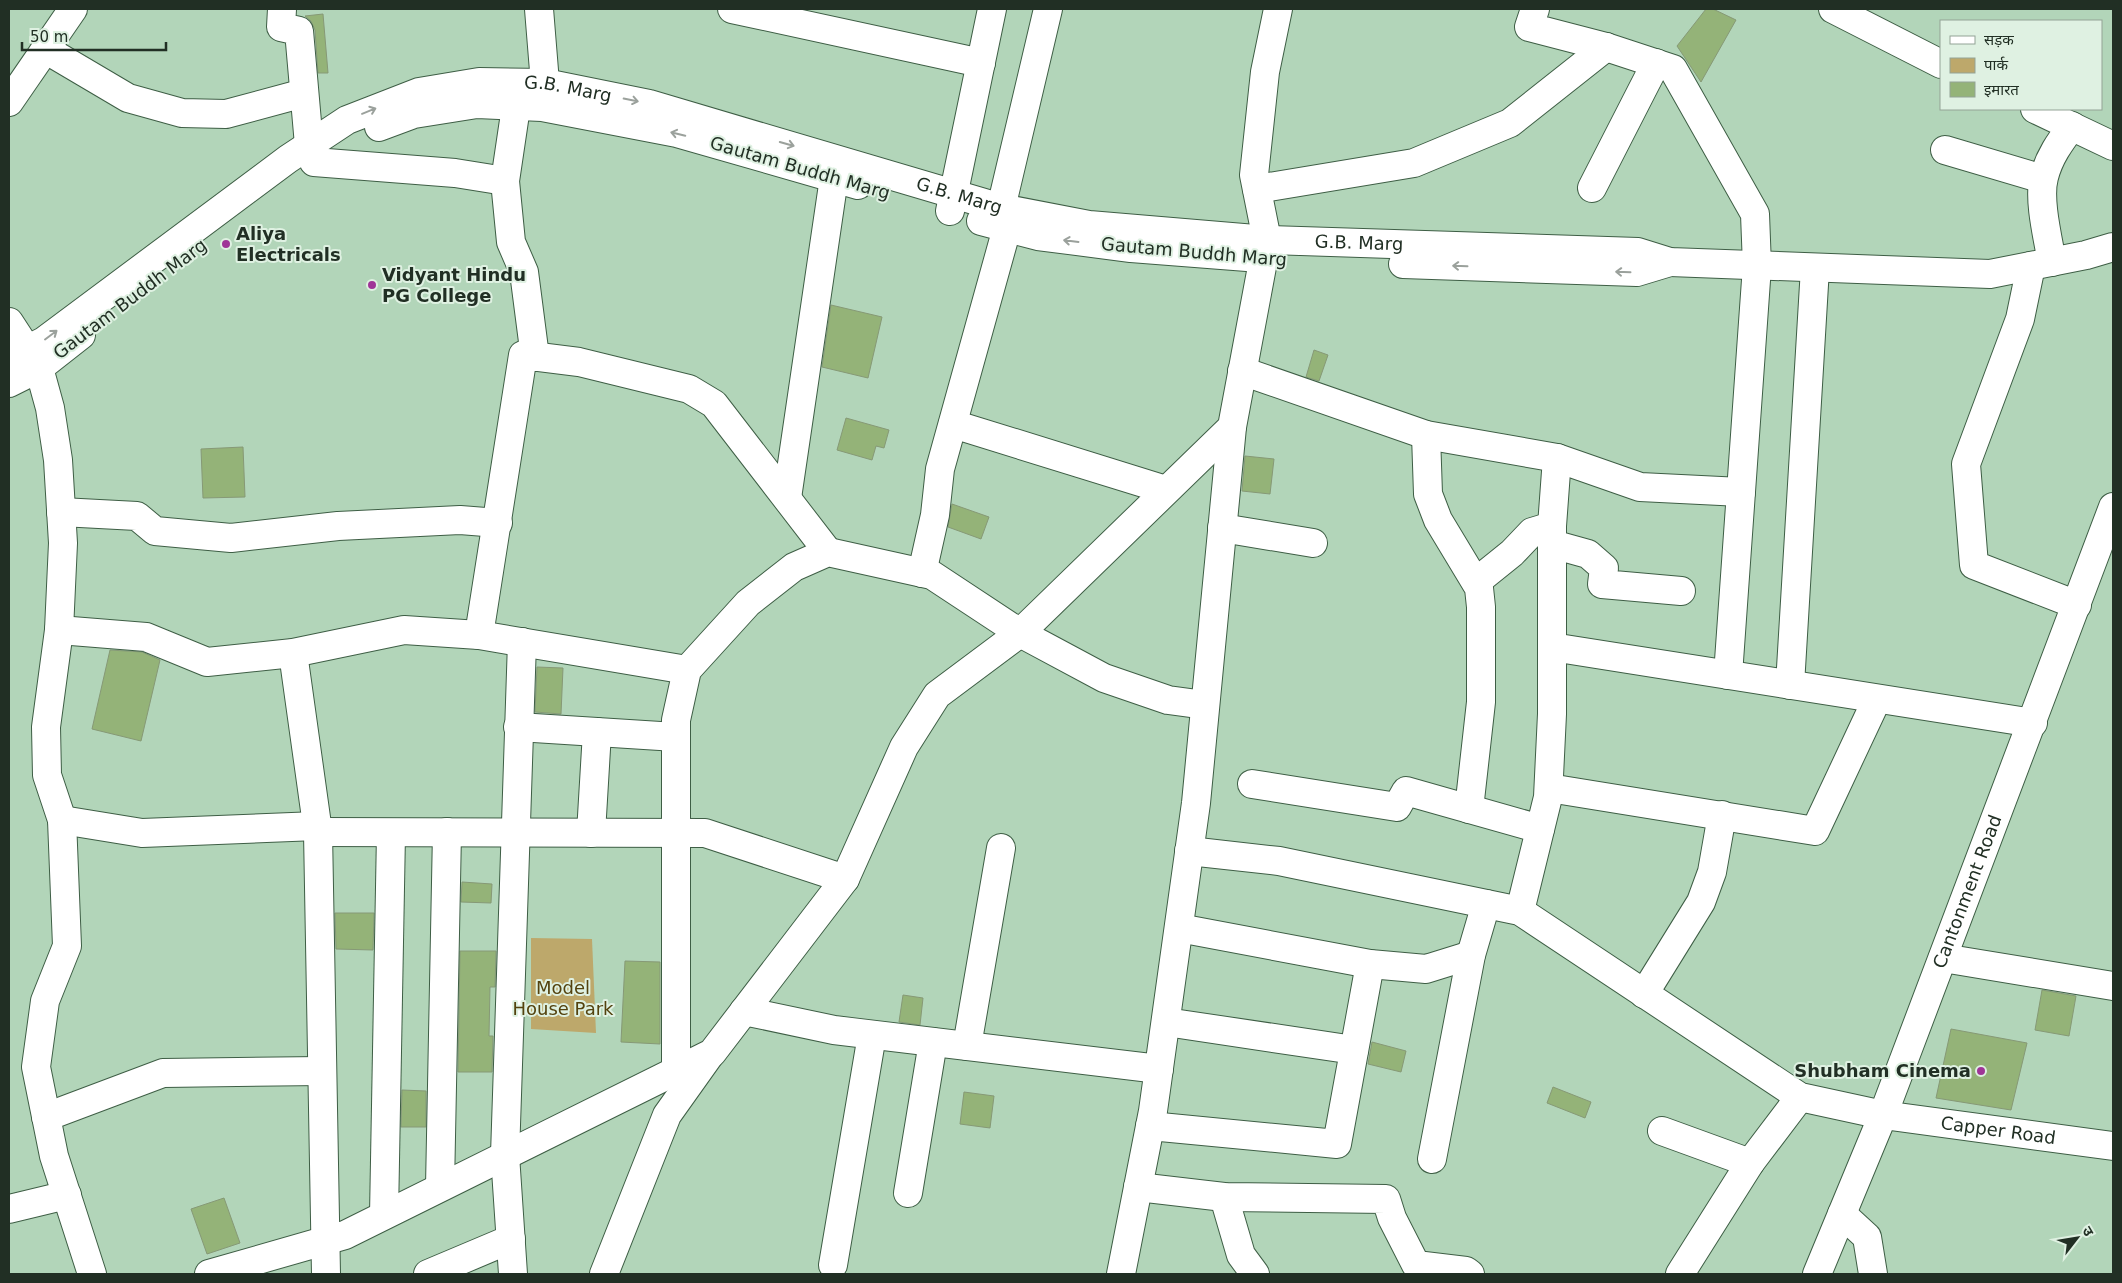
<svg xmlns="http://www.w3.org/2000/svg" width="2122" height="1283" viewBox="0 0 2122 1283" font-family="'DejaVu Sans','Noto Sans Devanagari',sans-serif">
	<style>
		.green { fill: #bda86b }
		.building { fill: #94b378; stroke: #869976 }
		.lines { fill: none; stroke-linecap: round; stroke-linejoin: round }
		.minor-casing { stroke: #3e5e45; stroke-width: 30 }
		.minor { stroke: #fff; stroke-width: 28 }
		.oneway { stroke: #9ba19c }
		.poi-dot { fill: #9f3597; stroke: #dff1e2; stroke-width: 2 }
		.labels { text-anchor: middle; stroke-width: 4; stroke-linejoin: round; paint-order: stroke }
		.street-label { font-size: 18px; fill: #212f24; stroke: #dff1e2 }
		.poi-label { font-size: 18px; font-weight: bold; fill: #212f24; stroke: #dff1e2; text-anchor: start }
		.park-label { font-size: 18px; fill: #53420e; stroke: #dff1e2 }
	</style>
	<rect width="100%" height="100%" fill="#b2d5b9"/>
	<!-- green -->
	<path class="green" d="M531,938l61,1 4,94 -65,-4z"/>
	<!-- building -->
	<g class="building">
		<path d="M1706,9h7l23,11 -35,62 -24,-36z"/>
		<path d="M323,14l5,59h-10l-3,-43 -4,-9 -6,-5z"/>
		<path d="M831,305l51,12 -14,61 -46,-11z"/>
		<path d="M1314,350l14,5 -9,26 -13,-4z"/>
		<path d="M846,418l43,12 -5,18 -8,-2 -4,14 -35,-10z"/>
		<path d="M243,447l2,50 -42,1 -2,-49z"/>
		<path d="M1245,456l29,3 -4,35 -28,-3z"/>
		<path d="M952,504l37,13 -8,22 -33,-12z"/>
		<path d="M110,650l32,2 18,8 -19,81 -49,-12z"/>
		<path d="M537,667l26,1 -2,46 -26,-2z"/>
		<path d="M462,882l30,2 -1,19 -30,-1z"/>
		<path d="M335,913h39l-1,37 -37,-1z"/>
		<path d="M460,951h36l-1,36h-5l-1,49h4l-1,36h-34z"/>
		<path d="M625,961l35,1v82l-39,-2z"/>
		<path d="M2042,990l34,6 -7,40 -34,-6z"/>
		<path d="M903,995l20,3 -3,27 -21,-3z"/>
		<path d="M1951,1029l76,14 -16,67 -75,-12z"/>
		<path d="M1372,1042l34,9 -5,21 -33,-8z"/>
		<path d="M1553,1087l38,15 -6,16 -38,-15z"/>
		<path d="M402,1090l24,1v36h-25z"/>
		<path d="M964,1092l30,4 -4,32 -30,-4z"/>
		<path d="M224,1198l16,45 -33,11 -16,-45z"/>
	</g>
	<g class="lines">
		<!-- minor casing -->
		<g class="minor-casing">
			<g id="minor">
				<path d="M282,9l-1,18 18,4 10,114"/>
				<path d="M539,9l6,74 -2,19"/>
				<path d="M732,9l249,54"/>
				<path d="M1535,9l-6,18 77,20 67,22 82,145 2,52 -29,409"/>
				<path d="M1833,9l108,55"/>
				<path d="M45,49l83,49 54,15 44,1 78,-21"/>
				<path d="M9,102l64,-93"/>
				<path d="M516,107l-11,74 6,61 13,30 11,85"/>
				<path d="M2035,109l78,37"/>
				<path d="M379,127l35,-13 63,-10 65,3 135,26 181,52"/>
				<path d="M1945,150l98,29"/>
				<path d="M314,162l141,11 50,8"/>
				<path d="M1592,188l64,-125"/>
				<path d="M1257,189l157,-26 96,-40 96,-76"/>
				<path d="M1001,208l47,-199"/>
				<path d="M950,211l42,-202"/>
				<path d="M981,221l57,15 93,12 129,10"/>
				<path d="M2052,262c-4,-23 -14,-63 -8,-85 5,-20 16,-35 28,-51"/>
				<path d="M1403,264l234,8 33,-10"/>
				<path d="M2031,266l-11,53 -54,145 8,101 103,40"/>
				<path d="M9,322l30,46 11,40 8,52 5,83 -4,87 -13,97 1,48 15,45 5,126 -22,55 -9,66 18,89 38,118"/>
				<path id="s1" d="M9,359l35,-18 244,-182 59,-39 72,-28 60,-10 66,1 104,21 352,104 88,17 178,15 371,12 32,10 320,12 96,-19 27,-8"/>
				<path d="M1242,371l184,64 131,23 83,29 101,5"/>
				<path d="M9,383l30,-15 42,-33"/>
				<path d="M953,424l213,66"/>
				<path d="M1426,435l2,59 10,26 41,68 2,19v95l-12,107"/>
				<path d="M787,498l47,-320"/>
				<path d="M61,512l76,4 18,15 76,7 107,-12 122,-6 38,3"/>
				<path d="M1222,528l91,15"/>
				<path d="M1552,544l36,10 16,14 -2,16 79,7"/>
				<path d="M922,573l13,-58 5,-46 67,-241"/>
				<path d="M1476,582l36,-29 20,-21 20,-6"/>
				<path d="M59,630l87,7 61,25 86,-9 111,-23 75,5 208,35"/>
				<path d="M479,635l44,-280 56,7 110,27 25,15 114,148"/>
				<path d="M1552,647l481,76"/>
				<path d="M293,653l25,179 8,442"/>
				<path d="M1790,685l25,-417"/>
				<path d="M518,727l158,10"/>
				<path d="M1252,784l145,23 9,-16 134,38"/>
				<path d="M1549,788l266,43 62,-132"/>
				<path d="M62,820l80,13 175,-7"/>
				<path d="M318,832l387,1 140,46"/>
				<path d="M591,833l6,-101"/>
				<path id="s2" d="M1189,851l90,10 241,50 280,186 83,18 230,31"/>
				<path d="M1520,911l28,-114 4,-83v-188l5,-68"/>
				<path d="M1179,928l191,36 56,5 45,-14"/>
				<path d="M1943,958l170,28"/>
				<path d="M1644,994l57,-92 11,-30 10,-57"/>
				<path d="M744,1011l90,19 325,39"/>
				<path d="M1166,1022l188,28"/>
				<path d="M967,1046l34,-198"/>
				<path d="M676,1071v-351l11,-50 61,-67 46,-36 34,-15 104,23 88,58 84,45 64,22 37,5"/>
				<path d="M46,1117l117,-44 159,-2"/>
				<path d="M1150,1126l187,18 33,-180"/>
				<path d="M1662,1131l88,32"/>
				<path d="M1432,1159l39,-204 15,-51"/>
				<path d="M440,1187l7,-355"/>
				<path d="M1138,1187l86,10 162,2 6,19 24,47 50,6 4,3"/>
				<path d="M908,1193l25,-151"/>
				<path d="M1224,1197l17,58 14,19"/>
				<path d="M9,1209l58,-14"/>
				<path d="M1842,1214l25,23 6,37"/>
				<path d="M384,1215l7,-382"/>
				<path d="M833,1265l39,-230"/>
				<path d="M209,1274l136,-39 367,-182 133,-174 59,-132 33,-52 83,-62 212,-206 35,-187 -13,-65 11,-103 13,-63"/>
				<path d="M428,1274l83,-35"/>
				<path d="M513,1274l-8,-119 17,-513"/>
				<path d="M604,1274l63,-159 42,-59"/>
				<path d="M1121,1274l32,-163 43,-308 36,-376"/>
				<path d="M1680,1274l70,-111 50,-66"/>
				<path id="s3" d="M1817,1274l66,-159 230,-608"/>
			</g>
		</g>
		<!-- minor -->
		<use href="#minor" class="minor"/>
	</g>
	<!-- one-way arrows -->
	<defs><path id="oneway-shaft" d="M-6 0H5M1.5-3L5.5 0L1.5 3" fill="none" stroke-width="1.6" stroke-linecap="round" stroke-linejoin="round" transform="scale(1.25)"/></defs>
	<g class="oneway">
		<use href="#oneway-shaft" transform="translate(631 100) rotate(11)"/>
		<use href="#oneway-shaft" transform="translate(369 111) rotate(-22)"/>
		<use href="#oneway-shaft" transform="translate(678 134) rotate(-166)"/>
		<use href="#oneway-shaft" transform="translate(787 144) rotate(16)"/>
		<use href="#oneway-shaft" transform="translate(1071 241) rotate(-173)"/>
		<use href="#oneway-shaft" transform="translate(1460 266) rotate(-178)"/>
		<use href="#oneway-shaft" transform="translate(1623 272) rotate(-178)"/>
		<use href="#oneway-shaft" transform="translate(51 335) rotate(-37)"/>
	</g>
	<!-- markers -->
	<g class="poi-dot">
		<circle cx="226" cy="244" r="5"/>
		<circle cx="372" cy="285" r="5"/>
		<circle cx="1981" cy="1071" r="5"/>
	</g>
	<g class="labels">
		<!-- street labels -->
		<g class="street-label">
			<text dy="6" stroke="none"><textPath href="#s1" startOffset="642">G.B. Marg</textPath></text>
			<text transform="translate(800 168) rotate(16)" y="6">Gautam Buddh Marg</text>
			<text dy="6" stroke="none"><textPath href="#s1" startOffset="1048">G.B. Marg</textPath></text>
			<text dy="6" stroke="none"><textPath href="#s1" startOffset="1452">G.B. Marg</textPath></text>
			<text transform="translate(1194 252) rotate(5)" y="6">Gautam Buddh Marg</text>
			<text transform="translate(130 299) rotate(-37)" y="6">Gautam Buddh Marg</text>
			<text dy="6" stroke="none"><textPath href="#s3" startOffset="411">Cantonment Road</textPath></text>
			<text dy="6" stroke="none"><textPath href="#s2" startOffset="874">Capper Road</textPath></text>
		</g>
		<!-- poi labels -->
		<g class="poi-label">
			<text x="236" y="240">Aliya<tspan x="236" dy="21">Electricals</tspan></text>
			<text x="382" y="281">Vidyant Hindu<tspan x="382" dy="21">PG College</tspan></text>
			<text x="1971" y="1077" text-anchor="end">Shubham Cinema</text>
		</g>
		<!-- park labels -->
		<g class="park-label">
			<text x="563" y="994">Model<tspan x="563" dy="21">House Park</tspan></text>
		</g>
	</g>
	<!-- border -->
	<rect width="2122" height="1283" fill="none" stroke="#212f24" stroke-width="20"/>
	<!-- legend -->
	<rect x="1940" y="20" width="162" height="90" fill="#dff1e2" stroke="#93a396"/>
	<rect x="1950" y="36" width="25" height="8" fill="#ffffff" stroke="#93a396"/>
	<text x="1984" y="45" font-size="15" fill="#212f24">सड़क</text>
	<rect x="1950" y="58" width="25" height="15" fill="#bda86b" stroke="#93a396"/>
	<text x="1984" y="70" font-size="15" fill="#212f24">पार्क</text>
	<rect x="1950" y="82" width="25" height="15" fill="#94b378" stroke="#93a396"/>
	<text x="1984" y="95" font-size="15" fill="#212f24">इमारत</text>
	<!-- north arrow -->
	<g transform="translate(2077 1238) rotate(59)" stroke="#dff1e2" stroke-width="4" paint-order="stroke">
	<path d="M0-4L9 19L0 12L-9 19Z" fill="#212f24"/>
	<text y="-8" font-size="14" font-weight="bold" text-anchor="middle" fill="#212f24">उ</text>
	</g>
	<!-- scale -->
	<path d="M22 42v8h144v-8" fill="none" stroke="#212f24" stroke-width="2.5"/>
	<text x="30" y="42" font-size="15" fill="#212f24" stroke="#dff1e2" stroke-width="4" paint-order="stroke">50 m</text>
</svg>
